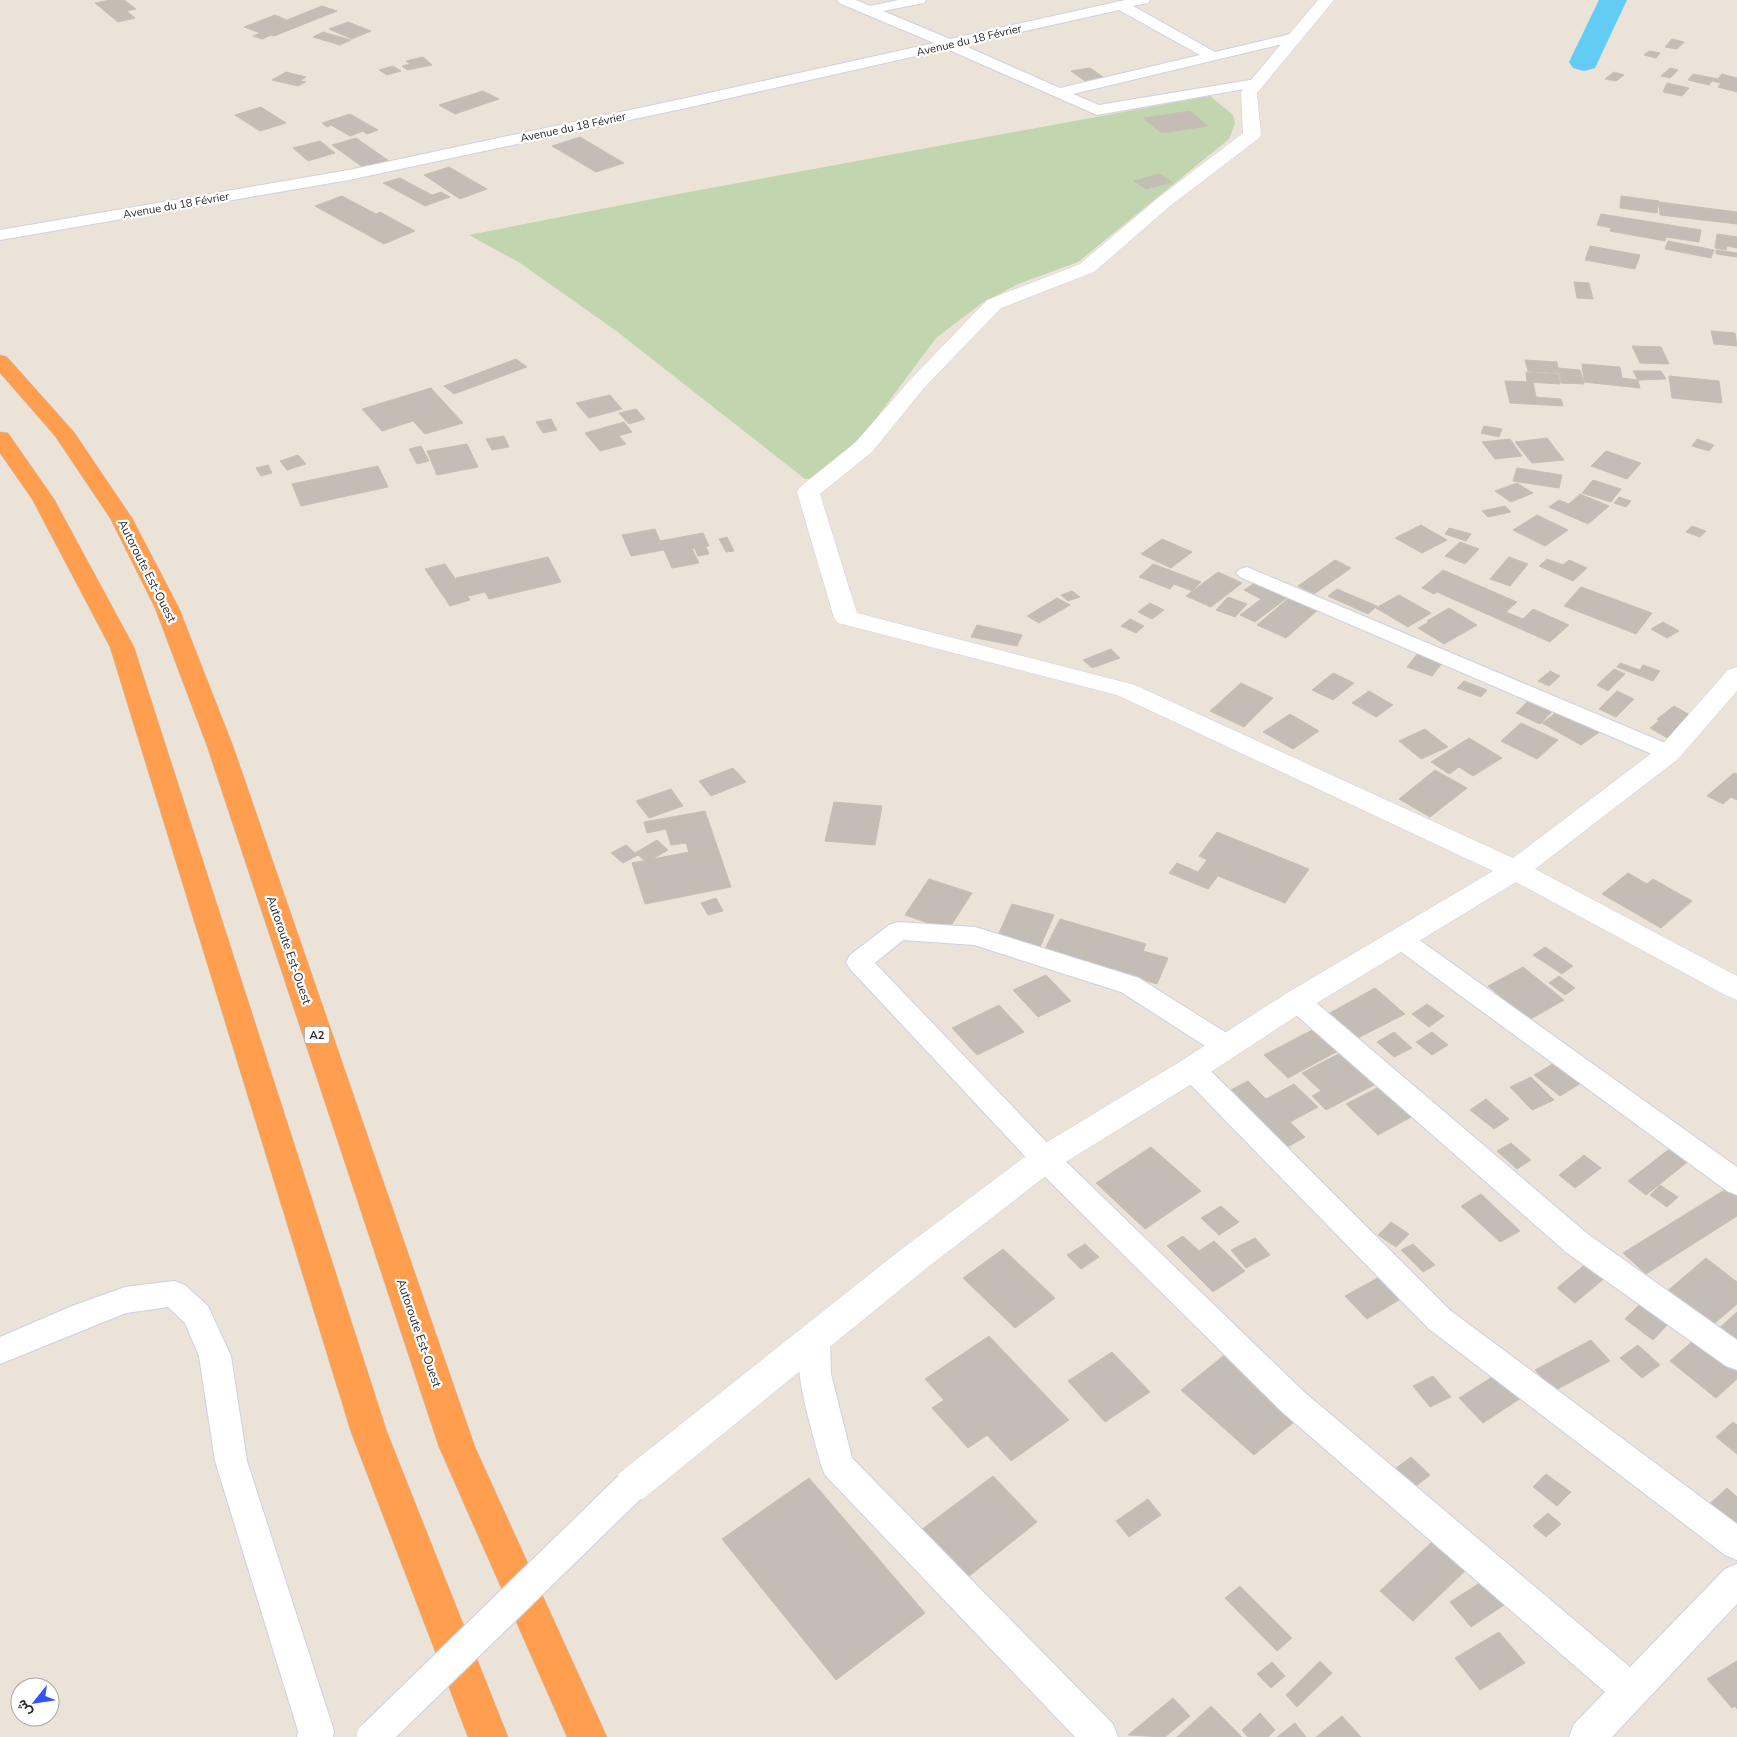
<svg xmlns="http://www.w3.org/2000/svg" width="1737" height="1737" viewBox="0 0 1737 1737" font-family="Mulish,Vazirmatn,sans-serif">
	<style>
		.cemetery { fill: #c1d6ae }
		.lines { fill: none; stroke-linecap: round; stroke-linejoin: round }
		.river { fill: #63ccf5; fill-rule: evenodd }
		.building { fill: #c3bdb5; stroke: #c6bfb2 }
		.street-casing { stroke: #cdd1e2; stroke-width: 2 }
		.secondary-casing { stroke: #cdd1e2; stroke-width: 1 }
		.highway-casing { stroke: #c7c7c7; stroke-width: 1 }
		.street { fill: #fff; fill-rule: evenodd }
		.secondary { fill: #fff; fill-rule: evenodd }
		.highway { fill: #ff9e4f; fill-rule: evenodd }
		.street-bridge-casing { stroke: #cdd1e2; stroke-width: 34; stroke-linecap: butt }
		.street-bridge { stroke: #fff; stroke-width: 32 }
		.labels { text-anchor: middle; stroke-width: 4.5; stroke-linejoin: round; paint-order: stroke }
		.far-street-label { font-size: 11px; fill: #282828; stroke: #fff }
		.shield { fill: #fff; stroke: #686868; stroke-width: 1 }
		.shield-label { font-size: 11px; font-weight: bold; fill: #282828 }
		.street-label { font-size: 12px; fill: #282828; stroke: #fff }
	</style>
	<rect width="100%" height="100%" fill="#ebe3d8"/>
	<!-- cemetery -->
	<path class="cemetery" d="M1210,96l23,19 2,8 -6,16 -151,123 -60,22 -36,19 -46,35 -70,94 -50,46 -11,1 -190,-149 -95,-67 -51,-28 209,-41z"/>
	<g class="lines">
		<!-- river -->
		<path class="river" d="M1599,0h28l-32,68 -11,3 -11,-3 -4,-6z"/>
	</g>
	<!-- building -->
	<g class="building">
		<path d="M110,0h14l12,9 -9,2 8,7 -17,4 -23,-19z"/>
		<path d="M322,6l15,5 -63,25 -3,-1 -9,4 -9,-3 7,-3 -16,-6 31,-12 12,5z"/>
		<path d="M348,22l23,9 -19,8 -23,-10z"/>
		<path d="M323,32l28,8 -11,5 -27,-8z"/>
		<path d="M1672,39l12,3 -7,7 -12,-2z"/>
		<path d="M1649,51l11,2 -4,5 -12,-3z"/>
		<path d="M423,57l9,8 -25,5 -5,-4 8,-2 -4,-3z"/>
		<path d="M393,66l8,5 -14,4 -8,-5z"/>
		<path d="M1090,68l13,9 -18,4 -14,-10z"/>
		<path d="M1670,68l8,2 -8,8 -9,-2z"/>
		<path d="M286,72l20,5 -6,4 6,1 -8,4 -26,-6z"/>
		<path d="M1614,72l10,3 -8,6 -11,-2z"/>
		<path d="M1693,74l25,5 4,-5 15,4v14l-19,-5 3,-4 -9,-2 -3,4 -21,-5z"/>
		<path d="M1667,83l22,5 -7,8 -19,-4z"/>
		<path d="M483,91l16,8 -44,15 -16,-9z"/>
		<path d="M261,107l25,16 -26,8 -25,-16z"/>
		<path d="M1190,111l18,15 -47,7 -17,-15z"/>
		<path d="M350,114l28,16 -11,4 -4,-3 -13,5 -19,-11 -4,2 -5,-4z"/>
		<path d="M580,137l44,26 -28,9 -44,-26z"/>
		<path d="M356,138l33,23 -25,7 -32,-23z"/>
		<path d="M320,141l15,12 -27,8 -15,-13z"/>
		<path d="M449,167l38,22 -27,10 -36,-24z"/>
		<path d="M1159,174l13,8 -26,7 -12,-8z"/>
		<path d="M400,178l32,17 9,-3 9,5 -25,9 -42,-23z"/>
		<path d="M342,196l34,18 4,-2 35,19 -31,13 -69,-38z"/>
		<path d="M1621,196l38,5 -2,12 -37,-5z"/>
		<path d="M1659,202l78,10v12l-77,-9z"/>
		<path d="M1601,214l100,16 -2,12 -33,-5 -1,4 -55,-10 1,-3 -14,-3z"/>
		<path d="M1717,234l20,3v11l-10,-2 -1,4 -11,-2z"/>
		<path d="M1668,241l46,9 -3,8 -46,-9z"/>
		<path d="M1590,246l50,9 -5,14 -50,-9z"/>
		<path d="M1716,250l21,3v4l-21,-3z"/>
		<path d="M1574,282l15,1 4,16 -16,-1z"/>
		<path d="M1711,331l24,2 2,13 -23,-2z"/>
		<path d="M1632,346l29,1 8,17 -29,-1z"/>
		<path d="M516,359l11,8 -73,27 -10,-8z"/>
		<path d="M1525,360l32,2 1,6 22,2 4,14 -23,-1 -2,-10 -31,-2z"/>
		<path d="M1582,364l38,3 2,11 16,2 2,8 -56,-6z"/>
		<path d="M1633,371h28l5,8 -28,1z"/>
		<path d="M1526,372l32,2 2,10 -33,-2z"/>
		<path d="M1669,376l50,5 3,22 -50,-5z"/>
		<path d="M1505,381l28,1 3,15 25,2 2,7 -53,-3z"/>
		<path d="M431,388l32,35 -38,11 -12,-13 -31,10 -20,-22z"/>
		<path d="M610,395l12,14 -33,9 -13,-15z"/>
		<path d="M636,409l9,10 -16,5 -10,-11z"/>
		<path d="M551,419l6,11 -14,3 -7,-11z"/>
		<path d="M624,422l8,10 -13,4 7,8 -26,7 -15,-18z"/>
		<path d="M1484,426l18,3 -3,8 -18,-4z"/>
		<path d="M504,436l5,11 -17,3 -6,-11z"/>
		<path d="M1547,438l17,22 -32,3 -17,-21z"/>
		<path d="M1510,439l12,17 -27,3 -13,-17z"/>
		<path d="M1697,439l17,6 -5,6 -17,-5z"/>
		<path d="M467,444l11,23 -41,8 -10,-24z"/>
		<path d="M421,446l8,15 -12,3 -8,-15z"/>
		<path d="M1606,451l35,12 -14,16 -36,-13z"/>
		<path d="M298,455l8,9 -19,6 -7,-9z"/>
		<path d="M268,465l4,8 -11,3 -5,-8z"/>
		<path d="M378,466l10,21 -87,19 -9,-22z"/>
		<path d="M1517,468l45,7 -3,13 -46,-7z"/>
		<path d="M1593,480l28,9 -10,13 -29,-9z"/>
		<path d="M1517,483l16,10 -22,9 -16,-11z"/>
		<path d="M1580,494l29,12 -21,18 -39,-17 10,-7 10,4z"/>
		<path d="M1619,497l12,4 -5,6 -12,-4z"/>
		<path d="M1505,506l6,6 -23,5 -6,-6z"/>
		<path d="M1537,515l31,15 -23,16 -32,-16z"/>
		<path d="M1421,525l26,15 -25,13 -27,-15z"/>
		<path d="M1692,526l14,5 -6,6 -14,-5z"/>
		<path d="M1449,528l22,6 -5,7 -21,-7z"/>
		<path d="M655,529l9,21 -33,6 -9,-21z"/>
		<path d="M703,533l6,13 -17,3 7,14 -27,5 -12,-27z"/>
		<path d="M727,537l7,14 -8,1 -7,-13z"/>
		<path d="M1162,539l30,13 -21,16 -30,-14z"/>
		<path d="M1460,542l19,7 -14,15 -20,-8z"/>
		<path d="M706,547l3,7 -11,2 -3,-7z"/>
		<path d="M548,557l13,25 -72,17 -4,-7 -20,5 -9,-19z"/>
		<path d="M1509,557l19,7 -18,22 -20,-7z"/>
		<path d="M1547,559l16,6 6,-5 18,8 -14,13 -34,-15z"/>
		<path d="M1335,560l16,8 -37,26 -16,-8z"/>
		<path d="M445,564l25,36 -20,6 -25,-37z"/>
		<path d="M1153,564l48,18 -9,9 -18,-7 -4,5 -31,-12z"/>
		<path d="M1443,570l74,32 -11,10 17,7 10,-10 36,16 -19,17 -113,-50 -3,2 -12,-6z"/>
		<path d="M1218,572l24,11 -31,24 -25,-11z"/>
		<path d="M1256,582l32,15 -33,25 -15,-7 21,-16 -17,-9z"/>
		<path d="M1581,587l71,26 -16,21 -72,-28z"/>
		<path d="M1337,589l40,17 -9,8 -40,-18z"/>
		<path d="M1072,591l8,6 -12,4 -7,-6z"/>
		<path d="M1399,595l32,18 -23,14 -32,-19z"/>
		<path d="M1291,596l28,13 -33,29 -29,-13z"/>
		<path d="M1228,597l19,7 -12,13 -19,-7z"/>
		<path d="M1057,598l13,7 -31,18 -12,-7z"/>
		<path d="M1150,603l14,7 -12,9 -14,-7z"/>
		<path d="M1449,608l28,17 -33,19 -26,-16 11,-6 -2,-1z"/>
		<path d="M1130,619l14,7 -8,7 -15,-7z"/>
		<path d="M1663,622l16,9 -12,7 -16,-9z"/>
		<path d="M977,625l45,10 -5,11 -46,-9z"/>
		<path d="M1422,648l25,9 -15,19 -25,-9z"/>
		<path d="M1111,649l9,9 -28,10 -9,-8z"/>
		<path d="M1620,663l20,7 3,-5 17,6 -7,10 -36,-14z"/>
		<path d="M1614,669l11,5 -17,17 -11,-6z"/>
		<path d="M1550,671l10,5 -11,10 -11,-5z"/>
		<path d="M1333,673l21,10 -21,17 -21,-10z"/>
		<path d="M1464,681l23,9 -6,7 -24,-9z"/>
		<path d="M1241,683l32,15 -29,29 -34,-16z"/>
		<path d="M1369,691l24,14 -17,12 -24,-14z"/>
		<path d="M1617,691l17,8 -18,18 -17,-8z"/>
		<path d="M1536,693l24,10 -20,21 -24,-11z"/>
		<path d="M1565,706l40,22 -24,17 -39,-22z"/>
		<path d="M1674,706l23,13 -26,21 -21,-12 9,-7 -2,-2z"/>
		<path d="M1290,714l29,17 -26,18 -30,-17z"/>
		<path d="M1521,723l37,17 -21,19 -36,-18z"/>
		<path d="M1425,729l23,18 -27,12 -22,-18z"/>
		<path d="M1469,738l33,20 -29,18 -14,-9 -10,7 -18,-12z"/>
		<path d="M733,768l13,14 -35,14 -12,-15z"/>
		<path d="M1435,770l32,18 -37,29 -31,-18z"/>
		<path d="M1734,773l3,1v26l-6,-3 -8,7 -16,-8z"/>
		<path d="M671,789l12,17 -34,12 -13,-17z"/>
		<path d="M834,802l48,4 -7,39 -50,-4z"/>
		<path d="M705,811l26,76 -86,17 -13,-41 57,-11 -3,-9 -15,2 -5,-16 -19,4 -3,-11z"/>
		<path d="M1217,832l92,37 -24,34 -67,-27 -10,13 -39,-16 8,-10 21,9 9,-12 -8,-4z"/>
		<path d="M657,840l11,10 -21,12 -9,-7 -15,8 -12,-10 15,-8 9,8z"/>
		<path d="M1628,873l19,11 6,-5 39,22 -31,27 -59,-34z"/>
		<path d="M929,879l43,14 -24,37 -43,-15z"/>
		<path d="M716,898l7,13 -15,4 -7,-12z"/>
		<path d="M1012,904l42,11 -16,37 -43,-10z"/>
		<path d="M1060,919l86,25 -3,7 25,7 -11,26 -113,-33z"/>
		<path d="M1545,947l28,19 -11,8 -29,-19z"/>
		<path d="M1523,967l41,33 -35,20 -41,-34z"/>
		<path d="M1046,975l25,26 -33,16 -25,-27z"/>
		<path d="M1559,976l16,12 -10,7 -16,-12z"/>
		<path d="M1375,988l30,26 -49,25 -28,-25z"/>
		<path d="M1427,1004l17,12 -15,11 -17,-13z"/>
		<path d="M999,1005l25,27 -47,23 -25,-27z"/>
		<path d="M1316,1028l24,22 -52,28 -24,-23z"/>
		<path d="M1394,1032l18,16 -18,9 -17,-15z"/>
		<path d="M1432,1032l16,13 -16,10 -16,-13z"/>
		<path d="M1344,1051l34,32 -52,27 -14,-14 9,-5 -19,-18z"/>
		<path d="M1561,1059l25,21 -26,16 -26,-21z"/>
		<path d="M1531,1077l23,23 -22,10 -22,-23z"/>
		<path d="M1248,1081l18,18 28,-15 24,23 -28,15 15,15 -21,12 -57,-57z"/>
		<path d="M1383,1085l32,30 -37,20 -32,-31z"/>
		<path d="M1486,1099l23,20 -15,10 -24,-19z"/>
		<path d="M1511,1143l20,17 -14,9 -20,-18z"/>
		<path d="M1151,1147l50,44 -56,38 -49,-46z"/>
		<path d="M1672,1147l18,13 -44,35 -18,-14z"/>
		<path d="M1584,1155l17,13 -26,20 -16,-13z"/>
		<path d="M1660,1185l18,12 -11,10 -17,-12z"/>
		<path d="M1731,1186l6,5v25l-91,58 -23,-21z"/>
		<path d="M1481,1194l39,37 -20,11 -39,-36z"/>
		<path d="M1221,1206l18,16 -20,13 -18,-17z"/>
		<path d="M1391,1222l18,12 -13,13 -18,-12z"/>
		<path d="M1183,1236l16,15 15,-10 31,30 -32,21 -46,-46z"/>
		<path d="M1255,1238l15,17 -24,13 -15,-18z"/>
		<path d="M1085,1244l14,13 -18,12 -14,-14z"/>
		<path d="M1413,1244l22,21 -12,7 -22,-22z"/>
		<path d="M1003,1249l52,49 -40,30 -52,-50z"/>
		<path d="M1706,1258l31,24v22l-28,24 -44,-35z"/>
		<path d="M1588,1262l19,14 -32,27 -18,-15z"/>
		<path d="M1383,1275l21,22 -37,22 -22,-23z"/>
		<path d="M1642,1302l28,20 -17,18 -28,-21z"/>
		<path d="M1737,1312v35l-21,-16z"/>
		<path d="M989,1336l80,84 -58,41 -24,-26 -19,13 -36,-40 12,-8 -19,-21z"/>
		<path d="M1695,1339l42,32v8l-21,19 -46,-37z"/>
		<path d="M1591,1340l19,21 -56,30 -19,-21z"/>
		<path d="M1638,1345l22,20 -18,13 -22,-20z"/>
		<path d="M1112,1352l38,40 -45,30 -37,-41z"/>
		<path d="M1227,1353l73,64 -46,38 -73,-65z"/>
		<path d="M1497,1374l24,24 -38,25 -24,-25z"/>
		<path d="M1433,1376l18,21 -21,10 -17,-21z"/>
		<path d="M1733,1422l4,3v29l-21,-17z"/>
		<path d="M1411,1457l19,18 -19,15 -19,-19z"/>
		<path d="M1546,1474l25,18 -14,14 -24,-19z"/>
		<path d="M993,1476l44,46 -79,63 -45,-49z"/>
		<path d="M809,1478l116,135 -89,67 -114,-141z"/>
		<path d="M1727,1488l10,9v30l-33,-18z"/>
		<path d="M1148,1499l13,16 -32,22 -13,-16z"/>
		<path d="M1548,1513l13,11 -15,13 -13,-11z"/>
		<path d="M1433,1541l33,29 -53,51 -33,-30z"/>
		<path d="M1483,1581l21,24 -33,22 -21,-25z"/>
		<path d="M1240,1586l52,52 -15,13 -52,-53z"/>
		<path d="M1499,1632l26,31 -45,27 -25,-32z"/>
		<path d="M1320,1661l12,12 -35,34 -11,-12z"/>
		<path d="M1737,1661v48l-2,-3 -3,2 -25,-29z"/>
		<path d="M1272,1662l13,14 -14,12 -14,-14z"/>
		<path d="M1173,1698l17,18 -25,21 -37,-2z"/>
		<path d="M1211,1706l31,31h-65z"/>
		<path d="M1260,1713l15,17 -7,7h-20l-6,-7z"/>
		<path d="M1342,1716l19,21h-45z"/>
		<path d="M1295,1723l11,14h-29z"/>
	</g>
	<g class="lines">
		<!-- street casing -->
		<g class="street-casing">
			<g id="street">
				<path d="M837,0h19l14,6 28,-6h28l-2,3 -41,8 67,28 175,-39h25l-2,3 -15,3 82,46 80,-19 5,1 2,3 -2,3 -5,1 -222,53 26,11 157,-26 5,1 2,3 -2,3 -164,29 -150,-66 -261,59 -337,72 -349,60v-10l349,-60 337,-72 248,-55 -95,-40zM1119,10l81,45 -140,33 -97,-43z"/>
				<path d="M1247,567l430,181 4,5 -4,5 -8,3 -8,-3 -421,-181 -4,-4 4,-4z"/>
				<path d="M898,922l77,5 164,51 97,61 4,7 -4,7 -10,3 -10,-3 -95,-61 -147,-47 -71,-5 -28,23 180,188 248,240 327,276 95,-98 12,-5v40l-125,133h-43l5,-13 31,-32 -324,-281 -246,-244 -185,-198 -4,-7 4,-7 39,-30z"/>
				<path d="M1402,931l9,3 326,233v28l-10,-4 -334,-245 -4,-6 4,-6z"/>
				<path d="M1297,991l9,3 283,241 148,105v30l-11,-4 -159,-113 -279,-245 -4,-7 4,-7z"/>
				<path d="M1192,1059l10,3 249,249 286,213v36l-12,-5 -296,-226 -247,-253 -4,-7 4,-7z"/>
				<path d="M174,1281l11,4 23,21 23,50 16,105 87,270 -1,6h-36l1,-6 -83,-270 -16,-105 -14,-33 -17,-16 -42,6 -126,51v-27l72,-31 53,-19z"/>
				<path d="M814,1326l11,4 5,9 1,35 21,84 261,266 5,13h-43l-250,-262 -4,-10c-8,-33 -33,-105 -18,-135z"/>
			</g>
		</g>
		<!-- secondary casing -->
		<g class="secondary-casing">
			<path id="secondary" d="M1318,0h16l-77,93 4,42 -3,4 -88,67 -76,66 -93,36 -77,80 -52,64 -52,42 37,119 278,72 378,173 147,-111 68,-77 9,-3v24l-59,68 -143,110 202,107v24l-10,-4 -211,-114 -209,127 -104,68 -147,91 -133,103 -280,228 -13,4 -13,-4 -5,-12 5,-12 282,-224 135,-101 147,-89 106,-68 206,-122 -376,-176 -279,-72 -4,-5 -37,-126 3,-5 56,-45 54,-62 77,-80 93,-36 78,-66 85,-65 -2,-41z"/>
		</g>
		<!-- highway casing -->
		<g class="highway-casing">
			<g id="highway">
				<path d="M0,355l7,2 67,75 58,86 47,90 54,138 242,701 132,290h-40l-128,-290 -232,-701 -52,-138 -45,-90 -55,-82 -55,-63z"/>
				<path d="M0,432l8,1 46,66 80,148 253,785 121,305h-40l-117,-305 -241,-785 -78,-148 -32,-46z"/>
			</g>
		</g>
		<!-- street -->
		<use href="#street" class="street"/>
		<!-- secondary -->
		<use href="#secondary" class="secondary"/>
		<!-- highway -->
		<use href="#highway" class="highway"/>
		<!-- street-bridge casing -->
		<g class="street-bridge-casing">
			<path id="street-bridge" d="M373,1737l257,-250"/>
		</g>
		<!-- street-bridge -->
		<use href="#street-bridge" class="street-bridge"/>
	</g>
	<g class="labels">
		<!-- far-street labels -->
		<g class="far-street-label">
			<text transform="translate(969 40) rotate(-13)" y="4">Avenue du 18 Février</text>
			<text transform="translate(573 127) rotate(-12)" y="4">Avenue du 18 Février</text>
			<text transform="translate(176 205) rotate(-10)" y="4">Avenue du 18 Février</text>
		</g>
		<!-- shield labels -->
		<rect class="shield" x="304.5" y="1026.5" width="25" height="17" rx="4"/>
		<g class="shield-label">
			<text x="317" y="1039">A2</text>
		</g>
		<!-- street labels -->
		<g class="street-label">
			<text transform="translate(147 571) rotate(63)" y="4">Autoroute Est-Ouest</text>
			<text transform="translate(289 950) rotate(71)" y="4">Autoroute Est-Ouest</text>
			<text transform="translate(419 1333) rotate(71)" y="4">Autoroute Est-Ouest</text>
		</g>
	</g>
	<!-- north arrow -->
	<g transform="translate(35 1702) rotate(240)"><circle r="24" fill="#ffffff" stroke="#a9a9a9"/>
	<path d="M0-4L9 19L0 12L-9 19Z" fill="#3154ff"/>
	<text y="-8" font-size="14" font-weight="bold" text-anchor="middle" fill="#282828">ش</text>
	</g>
</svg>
